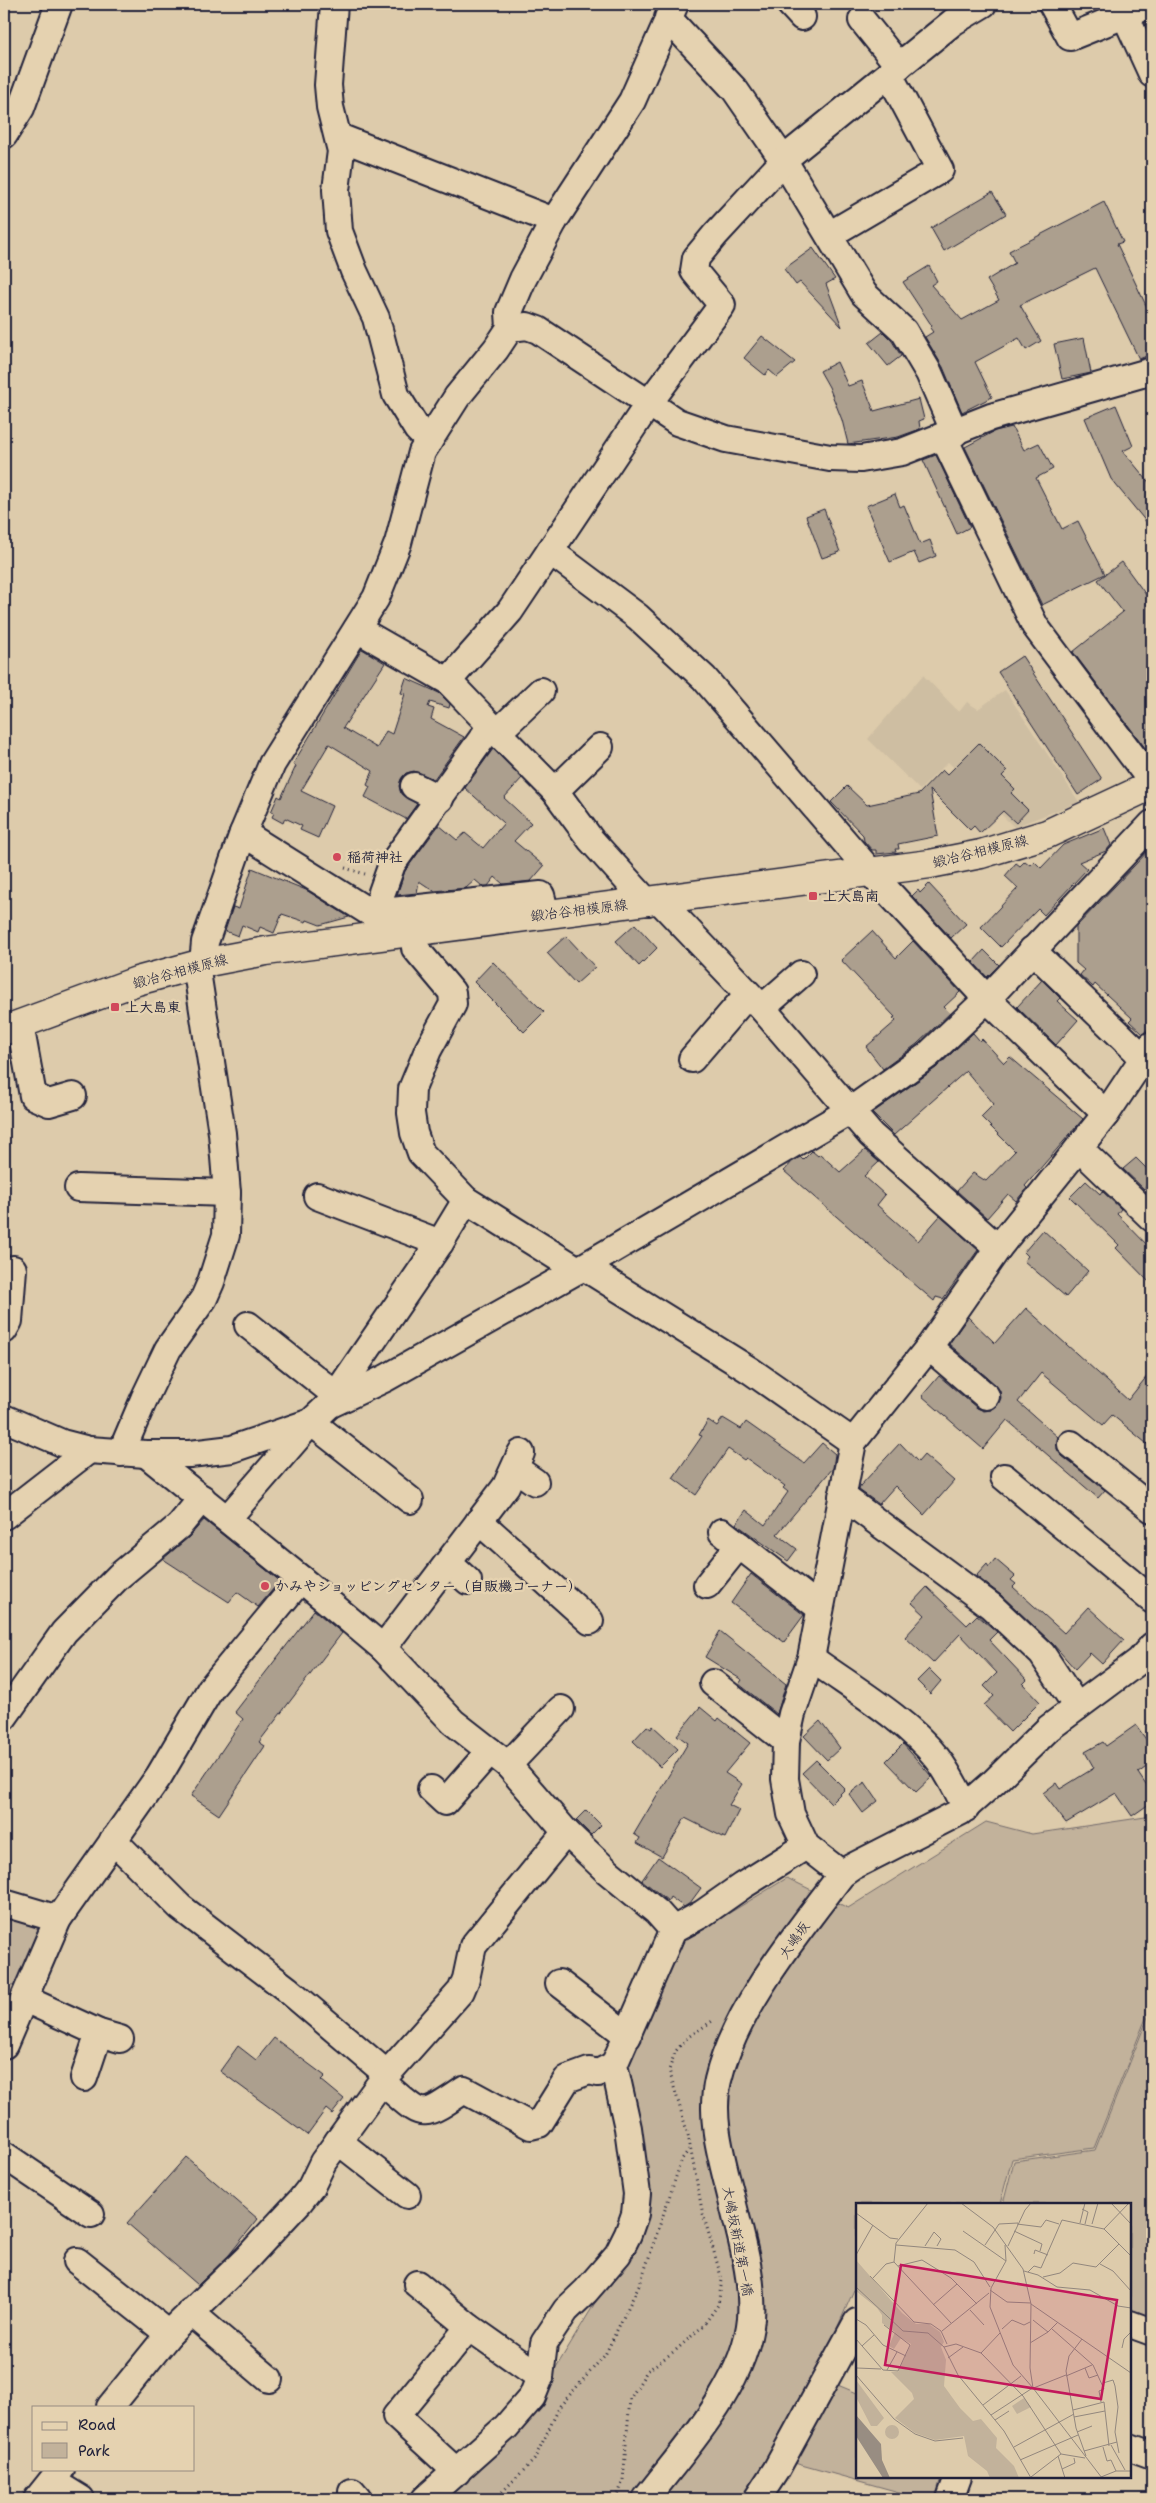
<svg xmlns="http://www.w3.org/2000/svg" width="1156" height="2503" viewBox="0 0 1156 2503" font-family="'Shantell Sans','Klee One',sans-serif">
	<style>
		.built { fill: #cebea2 }
		.green { fill: #c2b29b; stroke: #726a6b }
		.building { fill: #ac9f8e; stroke: #22223b }
		.lines { fill: none; stroke-linecap: round; stroke-linejoin: round }
		.minor-casing { stroke: #22223b; stroke-width: 30 }
		.major-casing { stroke: #22223b; stroke-width: 31 }
		.path { stroke: #22223b; stroke-width: 3; stroke-dasharray: 1 4; stroke-linecap: butt }
		.minor { stroke: #e5d2b0; stroke-width: 26 }
		.major { stroke: #e5d2b0; stroke-width: 28 }
		.poi-dot { fill: #d1495b; stroke: #e5d2b0; stroke-width: 2 }
		.labels { text-anchor: middle; stroke-width: 5; stroke-linejoin: round; paint-order: stroke }
		.street-label { font-size: 14px; fill: #22223b; stroke: #e5d2b0 }
		.poi-label { font-size: 14px; font-weight: bold; fill: #22223b; stroke: #e5d2b0; text-anchor: start }
		.inset-road { fill: none; stroke: #92877e; stroke-width: 1 }
		.view { fill: #c2185b; fill-opacity: 0.15; stroke: #c2185b; stroke-width: 2.5 }
		.inset-edge { fill: none; stroke: #22223b; stroke-width: 2.5 }
	</style>
	<rect width="100%" height="100%" fill="#ddcbab"/>
	<filter id="ink" filterUnits="userSpaceOnUse"><feTurbulence type="fractalNoise" baseFrequency=".02" numOctaves="2"/><feDisplacementMap in="SourceGraphic" scale="10" xChannelSelector="R" yChannelSelector="G"/><feConvolveMatrix kernelMatrix="1 2 1 2 8 2 1 2 1" color-interpolation-filters="sRGB"/></filter>
	<g filter="url(#ink)">
		<!-- built -->
		<path class="built" d="M923,675l36,37 8,-10 11,7 27,-19 74,112 -65,25 -66,-65 -28,28 -52,-51z"/>
		<!-- green -->
		<g class="green">
			<path d="M1152,1816v187l-58,145 -82,11 -12,45h-143v79l-41,93 41,17v84h84l-6,22h-11l-155,-43 -23,43h-309l95,-92 109,-180 -26,-142 65,-142 107,-65 61,30 138,-86 46,12z"/>
			<path d="M4,1908l42,18 -27,61 -15,-4z"/>
			<path d="M1152,2007v315l-22,-8v-110h-127l11,-43 81,-11z"/>
		</g>
		<!-- building -->
		<g class="building">
			<path d="M992,192l14,22 -62,37 -13,-23z"/>
			<path d="M1104,202l19,40 -6,2 35,74v36l-13,5 -44,-91 -75,37 21,36 -15,9 -7,-12 -44,24 17,35 -30,15 -19,-45 -18,-30 8,-5 -3,-4 2,-2 -29,-44 26,-16 8,15 -6,4 31,35 37,-20 -12,-20 28,-17 -6,-12z"/>
			<path d="M813,248l22,31 -9,5 16,43 -42,-45 -4,3 -12,-16z"/>
			<path d="M883,332l9,9 9,15 -13,10 -19,-23z"/>
			<path d="M762,336l33,26 -18,15 -8,-7 -4,5 -21,-17z"/>
			<path d="M1084,338l7,35 -29,6 -8,-35z"/>
			<path d="M837,362l11,24 14,-5 12,30 45,-12 5,20 -5,2 1,8 -22,8 -50,7 -6,-24 -13,-33 -9,-16z"/>
			<path d="M1116,405l17,41 -10,5 29,35v43l-41,-50 -26,-61z"/>
			<path d="M1012,427l12,23 15,-7 14,26 -17,9 26,51 16,-8 27,53 -63,31 -77,-158 30,-16z"/>
			<path d="M936,455l34,72 -13,7 -34,-74z"/>
			<path d="M895,494l5,13 4,-2 16,39 10,-4 6,16 -17,7 -5,-11 -24,10 -24,-56z"/>
			<path d="M824,509l16,43 -18,6 -16,-42z"/>
			<path d="M1122,562l30,41v154l-79,-105 50,-40 -25,-32z"/>
			<path d="M362,649l23,14 -42,65 34,20 9,-17 6,3 13,-40 -4,-1 5,-15 33,15 11,11 -1,4 -19,-6 -2,5 6,2 -3,10 33,18 -30,42 -20,-8 -8,2 -5,6 -2,7 2,8 16,10 -11,15 -41,-22 5,-10 -3,-2 6,-14 -44,-27 -28,47 31,15 -14,32 -18,-8 2,-4 -17,-8 -2,5 -11,-6 2,-4 -3,-1 7,-16 3,2 15,-32 -3,-2z"/>
			<path d="M1022,656l80,123 -24,16 -80,-123z"/>
			<path d="M979,743l28,28 -5,5 13,13 -4,4 17,17 -12,13 -13,-12 -23,22 -6,-7 -4,4 -40,-40 8,46 -40,8 1,5h-4l1,3 -20,2v-4h-4l-8,-9 -1,-6 -32,-33 16,-16 20,19 52,-11 23,-24 5,5z"/>
			<path d="M493,749l29,29 -18,20 27,25 -17,18 30,25 -13,15 -28,3 -8,-7 -7,9h-6l-7,-6 -9,8 -32,3 -15,-10 -2,12 -20,2 8,-24 34,-46 18,15 8,-7 18,15 21,-25 -39,-35z"/>
			<path d="M1104,828l7,17 -5,6 -27,11 8,7 -43,46 -6,-6 -37,38 -20,-20 37,-39 -13,-12 11,-13 4,3 5,-5 5,4 4,-4 7,7 22,-23z"/>
			<path d="M1152,847v177l-9,10 -14,-13 3,-3 -37,-34 -2,3 -13,-12 4,-5 -8,-7v-36z"/>
			<path d="M252,868l54,22 43,27 -29,8 -13,-5 -1,2 -24,-8 -8,19 -14,-6 -2,5 -16,-7 -4,11 -13,-5 8,-24 6,2z"/>
			<path d="M929,884l37,40 -15,14 -39,-42 6,-6 2,3z"/>
			<path d="M635,924l22,24 -18,18 -23,-25z"/>
			<path d="M872,931l24,27 17,-17 47,51 -16,15 6,6 -33,31 -34,25 -17,-22 30,-26 -3,-3 2,-1 -54,-57z"/>
			<path d="M566,936l29,31 -19,17 -29,-31z"/>
			<path d="M984,950l15,15 -12,12 -14,-15z"/>
			<path d="M493,962l51,50 -20,20 -50,-50z"/>
			<path d="M1042,980l18,18 -3,3 21,19 -22,25 -39,-38z"/>
			<path d="M973,1033l7,8 2,-2 22,24 6,-6 73,62 -58,67 2,2 -11,13 -8,-7 -21,24 -30,-27 16,-18 13,8 29,-30 -34,-34 13,-13 -28,-33 -72,64 -22,-22 64,-45z"/>
			<path d="M865,1150l14,12 -15,14 21,19 -8,10 41,36 22,-25 38,34 -35,49 -7,-2 -2,4 -150,-130 8,-9 8,-5 3,3 9,-9 6,5 2,-2 20,18z"/>
			<path d="M1136,1158l16,16v6l-8,9 -21,-20z"/>
			<path d="M1086,1181l14,13 2,-3 19,18 -4,5 35,36v35l-36,-37 3,-3 -49,-48z"/>
			<path d="M1043,1230l45,41 -22,26 -42,-36 4,-5 -4,-4z"/>
			<path d="M1026,1308l102,92 24,-30v78l-40,-33 -9,10 -62,-52 -23,29 40,35 -1,12 5,7 43,34 -7,8 -91,-78 -24,29 -61,-53 17,-20 38,32 7,3 7,-1 6,-4 4,-8 -1,-7 -4,-6 -47,-41 19,-27 27,26z"/>
			<path d="M723,1418l18,11 5,-7 58,41 18,-20 13,11 -2,14 -56,66 20,15 -9,12 -52,-37 10,-14 19,15 23,-33 -5,-4 2,-2 -39,-28 -2,2 -16,-11 -32,46 -23,-17 29,-42 -3,-1 9,-15 9,6z"/>
			<path d="M900,1443l18,19 6,-7 30,26 -30,34 -29,-29 -16,18 -20,-14 1,-4z"/>
			<path d="M204,1520l76,61 -22,26 -21,-15 -8,10 -66,-43 26,-22z"/>
			<path d="M995,1559l20,17 -4,4 5,4 -3,3 51,46 24,-26 36,33 -22,24 -12,-11 -15,16 -23,-26 -51,-48 -25,-19 11,-12 2,3z"/>
			<path d="M751,1574l53,41 -20,27 -53,-39z"/>
			<path d="M927,1587l40,38 10,-10 20,17 -8,8 38,40 -4,4 17,18 -30,30 -26,-27 10,-9 -10,-10 13,-13 -37,-39 -27,29 -28,-26 20,-22 -13,-12z"/>
			<path d="M314,1610l28,23 -83,109 6,4 -46,69 -28,-19 52,-77 -8,-7z"/>
			<path d="M720,1631l66,53 -9,30 -38,-30 3,-4 -37,-23z"/>
			<path d="M929,1669l12,12 -11,13 -13,-13z"/>
			<path d="M700,1707l17,14 2,-3 31,25 -25,30 17,11 -13,21 10,5 -14,28 -40,-20 -23,39 -25,-14 3,-5 -6,-4 54,-91 -11,-8z"/>
			<path d="M820,1721l20,27 -13,12 -23,-24z"/>
			<path d="M1136,1725l16,23v15l-14,10 14,21v8l-20,14 -16,-23 -50,30 -23,-30 13,-10 4,6 34,-21 -9,-16 18,-10 3,4z"/>
			<path d="M647,1726l4,3 2,-3 25,23 -18,18 -27,-26z"/>
			<path d="M903,1744l29,33 -16,15 -30,-31z"/>
			<path d="M816,1760l29,29 -14,14 -29,-30z"/>
			<path d="M865,1782l13,19 -15,12 -14,-19z"/>
			<path d="M586,1810l15,15 -10,10 -15,-15z"/>
			<path d="M658,1857l43,31 -11,15 -6,4 -14,-10 -2,4 -26,-21z"/>
			<path d="M274,2038l51,38 -4,4 23,19 -12,15 -6,-5 -19,26 -87,-64 18,-25 18,14z"/>
			<path d="M186,2157l72,62 -29,36 -31,30 -71,-62z"/>
		</g>
		<g class="lines">
			<!-- minor casing -->
			<g class="minor-casing">
				<g id="minor">
					<path d="M334,4l-6,81 2,22 11,44 -5,39 3,41 15,40 22,47 20,77 21,34 12,12"/>
					<path d="M790,4l12,13"/>
					<path d="M1052,4l18,33 82,-33"/>
					<path d="M1125,15l27,59"/>
					<path d="M668,18l67,72 49,71 80,133 40,37 25,42 26,60"/>
					<path d="M862,20l37,46"/>
					<path d="M4,135l17,-27 38,-104"/>
					<path d="M339,137l215,84"/>
					<path d="M829,235l111,-65 -51,-96"/>
					<path d="M510,328l17,-2 11,4 139,92 49,17 104,19 31,1 41,-7 89,-35 161,-46"/>
					<path d="M943,436l92,190 117,156"/>
					<path d="M550,551l88,66 66,61 176,205 107,116 119,115"/>
					<path d="M357,629l91,52 43,45 -99,138 -10,28 -5,25"/>
					<path d="M448,681l62,-70 139,-208 73,-98 -28,-34 2,-13 19,-23 73,-79 165,-134 30,-18"/>
					<path d="M491,726l64,65 36,49 56,62"/>
					<path d="M498,732l43,-41"/>
					<path d="M414,786l26,13"/>
					<path d="M555,791l45,-44"/>
					<path d="M243,833l134,84"/>
					<path d="M659,900l103,108 109,127 127,113"/>
					<path d="M377,917l15,-6 149,-16 5,19"/>
					<path d="M415,948l37,44 1,12 -25,46 -16,39 -1,24 3,20 7,20 45,47 112,70"/>
					<path d="M1032,950l120,116"/>
					<path d="M203,963l2,-21 38,-109 29,-69 104,-166 22,-55 24,-91 35,-55 39,-48 14,-21 -1,-16 14,-33 31,-58 78,-120 43,-97"/>
					<path d="M762,1008l39,-34"/>
					<path d="M20,1024l13,72 16,7 24,-7"/>
					<path d="M692,1059l56,-65"/>
					<path d="M1079,1148l73,70"/>
					<path d="M78,1188l149,5"/>
					<path d="M317,1196l123,47"/>
					<path d="M584,1267l167,104 102,71"/>
					<path d="M248,1325l88,70"/>
					<path d="M4,1330l5,-9 4,-52"/>
					<path d="M929,1347l57,49"/>
					<path d="M329,1405l111,-162 26,-43"/>
					<path d="M4,1418l58,25 27,7 57,4h44l42,-5 79,-27 18,-17 57,-27 192,-108 273,-160 76,-54 60,-57 165,-175"/>
					<path d="M1071,1444l81,65"/>
					<path d="M121,1453l23,-54 24,-50 36,-51 7,-16 15,-47 1,-42 -5,-60 -26,-168"/>
					<path d="M146,1454l155,125 82,69 70,74 55,43 58,67 41,39 50,41 16,18"/>
					<path d="M515,1468l20,14"/>
					<path d="M1004,1477l148,123"/>
					<path d="M842,1496l149,110 51,48 35,53"/>
					<path d="M4,1516l85,-66"/>
					<path d="M228,1518l83,-96 99,78"/>
					<path d="M479,1521l111,100"/>
					<path d="M722,1532l98,76"/>
					<path d="M448,1563l20,18"/>
					<path d="M707,1585l32,-40"/>
					<path d="M383,1648l123,-162 15,-33"/>
					<path d="M811,1658c41,30 94,60 126,100 12,15 20,32 29,50"/>
					<path d="M713,1683l73,58"/>
					<path d="M4,1717l60,-85 55,-56 60,-50 23,-28"/>
					<path d="M508,1765l53,-56"/>
					<path d="M431,1789l14,13 45,-51"/>
					<path d="M113,1840l67,67 107,82 100,85"/>
					<path d="M842,1874l-36,-28 -15,-32 -6,-35 1,-38 6,-27 19,-56 42,-216 76,-95 69,-99 108,-134 46,-69"/>
					<path d="M4,1903l54,16"/>
					<path d="M559,1983l69,53"/>
					<path d="M25,1999l74,34 21,6"/>
					<path d="M4,2045l54,-126 101,-143 52,-88 90,-109"/>
					<path d="M84,2078l15,-45"/>
					<path d="M382,2082c42,35 35,40 82,8l67,36 8,-2 28,-45 22,-8 9,2 16,-8"/>
					<path d="M338,2141l69,54"/>
					<path d="M4,2155l87,59"/>
					<path d="M77,2261l92,73"/>
					<path d="M417,2284l52,43 71,50"/>
					<path d="M190,2312l79,67"/>
					<path d="M1130,2324l22,8"/>
					<path d="M110,2407l59,-73 78,-76 53,-57 11,-14 12,-25 64,-88 74,-83 5,-12 7,-33 93,-114"/>
					<path d="M1130,2447l22,8"/>
					<path d="M457,2472l-61,-56 73,-89"/>
					<path d="M52,2481l29,18"/>
					<path d="M352,2492l6,7"/>
					<path d="M37,2499l24,-30"/>
					<path d="M425,2499l81,-72 26,-30 8,-20 4,-34 22,-33 20,-19 32,-37 10,-20 7,-20 2,-20 -9,-66 -14,-63 59,-135 29,-16 40,-28 64,-40"/>
					<path d="M646,2499c39,-51 99,-114 105,-181 3,-40 -11,-83 -20,-122 -9,-37 -22,-78 -13,-116 17,-72 80,-148 124,-206l10,-7 108,-55 34,-30 55,-54 90,-67 13,-15"/>
					<path d="M757,2499l19,-29 81,-148"/>
					<path d="M950,2499l8,-22"/>
				</g>
			</g>
			<!-- major casing -->
			<g class="major-casing">
				<path id="major" d="M4,1030l133,-49 66,-18 63,-12 664,-87 51,-10 66,-20 105,-49"/>
			</g>
			<!-- path -->
			<g class="path">
				<path d="M345,868l20,6"/>
				<path d="M495,2499l39,-39 26,-54 45,-51 36,-74 41,-122 9,-12"/>
				<path d="M617,2499l6,-19 7,-81 17,-28 29,-21 27,-24 15,-21 4,-25 -20,-70 -14,-75 -19,-65 6,-18 13,-15 26,-17"/>
			</g>
			<!-- minor -->
			<use href="#minor" class="minor"/>
			<!-- major -->
			<use href="#major" class="major"/>
		</g>
	</g>
	<!-- markers -->
	<g class="poi-dot">
		<circle cx="337" cy="857" r="5"/>
		<rect x="808" y="891" width="10" height="10" rx="2.5"/>
		<rect x="110" y="1002" width="10" height="10" rx="2.5"/>
		<circle cx="265" cy="1586" r="5"/>
	</g>
	<g class="labels">
		<!-- street labels -->
		<g class="street-label">
			<text transform="translate(980 851) rotate(-14)" y="5">鍛冶谷相模原線</text>
			<text transform="translate(579 910) rotate(-7)" y="5">鍛冶谷相模原線</text>
			<text transform="translate(180 971) rotate(-15)" y="5">鍛冶谷相模原線</text>
			<text transform="translate(794 1940) rotate(-55)" y="5">大嶋坂</text>
			<text transform="translate(738 2241) rotate(79)" y="5">大嶋坂新道第一橋</text>
		</g>
		<!-- poi labels -->
		<g class="poi-label">
			<text x="347" y="862">稲荷神社</text>
			<text x="823" y="901">上大島南</text>
			<text x="125" y="1012">上大島東</text>
			<text x="275" y="1591">かみやショッピングセンター（自販機コーナー）</text>
		</g>
	</g>
	<!-- overview -->
	<g transform="translate(856 2203)">
		<rect width="275" height="275" fill="#ddcbab"/>
		<path d="M0,57l46,53 14,11h13l11,8 4,10 -3,5 5,13 -2,26 16,22 13,13 8,-2 16,19 -1,10 18,18 5,12h-29l-3,-7 -19,-15 -4,-20 -29,4 -20,-7 -20,-15 19,-19 -2,-6 -21,-21h7l13,-28 -10,-6 -7,11 -5,-3 6,-14 -13,-9v-8l-5,-7 -21,-17zM0,177l28,38 -7,8h-6l-15,-29zM168,195l7,9 -14,7 -5,-8zM29 229a7 7 0 1 1 14 0a7 7 0 1 1-14 0Z" fill="#c2b29b"/>
		<path d="M0,212l25,29 1,16 8,18h-7l-27,-42z" fill="#988d82"/>
		<path class="inset-road" d="M105,0l32,24 30,42 8,35 -1,64 3,20 69,90M255,0l20,21M273,0l-25,26 27,27M226,6l6,3 -3,12M0,10l34,25 8,1M224,20l5,-20M161,21l24,3 5,-7 13,4M236,21l6,-21M107,28l43,30M158,28l28,13 -2,7M40,42l59,5 19,12 16,25M129,42l14,-21 19,-1M149,42l1,16 -15,27 -1,19 23,58 20,23M69,43l9,-14 7,7 -4,7M152,43l17,-36 6,-7M178,51l1,-4 13,5M0,52l17,-30M38,59l57,61M244,61l13,7 18,20M42,63l24,-6 29,18 26,26M168,68l14,4 19,12 33,3 28,16 13,2M172,69l6,-6 7,2 21,-48 42,9M14,73l44,46 17,2 10,7 6,13M187,74l17,-4 13,-10 23,4 23,-23M17,75l13,-14 8,-2 2,-19 32,-40M0,84l47,44 25,2 16,14 14,28 46,56 27,47M134,87l17,12 24,1M175,101l100,69M77,102l24,-21M114,107l14,15M0,116l10,6 17,20 23,11M177,117l15,12 10,-10M146,126l10,-9 12,5 6,-3M196,126l41,36 11,24 -5,2 2,11M86,128l47,-38M0,136l27,31 15,1 12,-26 -26,-20M226,136l-13,17 -3,15 10,57 10,28M174,140l18,-11M6,143l12,-11M88,144l12,-3 25,9 42,43 38,58M266,145l2,-9 7,-7M125,150l19,-20M92,155l15,-11M1,165l24,1M229,165l4,10 9,-3M31,167l10,-18M0,172l38,44 21,15 20,7 28,-3M210,173l26,-11M247,180l10,-3 2,6 3,21 -3,25 4,21M127,202l38,-29M217,207l31,-8 5,44M135,212l40,-26 35,-14M218,214l31,-6M139,217l14,-9M221,229l15,-6M255,242l14,25M158,244l60,-33M247,244l4,14 4,-1 5,11M228,248l33,-9M202,253l7,22M164,257l58,-25M206,266l13,-6 -1,-5M175,274l30,-23 24,4M245,274l15,-6h15"/>
		<path class="view" d="M45,62l216,35 -16,99 -216,-34z"/>
		<rect width="275" height="275" class="inset-edge"/>
	</g>
	<!-- margin -->
	<rect width="1156" height="2503" fill="none" stroke="#e5d2b0" stroke-width="20"/>
	<rect x="10" y="10" width="1136" height="2483" fill="none" stroke="#22223b" stroke-width="2" filter="url(#ink)"/>
	<!-- legend -->
	<rect x="32" y="2406" width="162" height="65" fill="#e5d2b0" stroke="#978c81"/>
	<rect x="42" y="2422" width="25" height="8" fill="#e5d2b0" stroke="#978c81"/>
	<text x="78" y="2430" font-size="15" fill="#22223b">Road</text>
	<rect x="42" y="2443" width="25" height="15" fill="#c2b29b" stroke="#978c81"/>
	<text x="78" y="2456" font-size="15" fill="#22223b">Park</text>
</svg>
